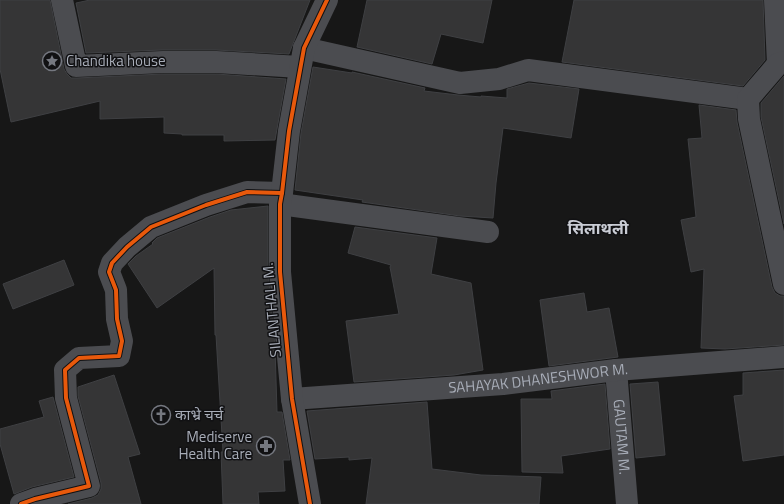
<svg xmlns="http://www.w3.org/2000/svg" width="784" height="504" viewBox="0 0 784 504" font-family="'Titillium Web','Noto Sans Devanagari',sans-serif">
	<style>
		.building { fill: #353536; stroke: #3f4043 }
		.lines { fill: none; stroke-linecap: round; stroke-linejoin: round }
		.street { stroke: #4b4c50; stroke-width: 22 }
		.cycleway-casing { stroke: #111113; stroke-width: 6 }
		.cycleway { stroke: #e8590c; stroke-width: 4 }
		.labels { text-anchor: middle; stroke-width: 3; stroke-linejoin: round; paint-order: stroke }
		.poi-label { font-size: 15px; fill: #a8adb8; stroke: #111113; text-anchor: start }
		.street-label { font-size: 15px; fill: #a8adb8; stroke: #111113 }
		.neighbourhood-label { font-size: 16px; font-weight: bold; fill: #c9ccd4; stroke: #111113 }
	</style>
	<rect width="100%" height="100%" fill="#171717"/>
	<!-- building -->
	<g class="building">
		<path d="M0,0h50l14,69 3,5 4,4h6l86,-4h53l70,5 -11,61 -51,1v-6h-42v-1l-18,-1v-16l-64,2v-18l-89,21 -11,-53z"/>
		<path d="M90,0h220l-21,54 -73,-4h-54l-76,3 -10,-50z"/>
		<path d="M367,0h125l-9,43 -42,-9 -9,30 -75,-17z"/>
		<path d="M574,0h189l2,60 -22,26 -181,-24z"/>
		<path d="M313,67l39,6v-1l73,16 -1,3 34,4 23,2v-1l26,2v-9l22,-6 50,6 -8,49 -68,-10 -7,55 -3,35 -33,-2 -98,-14 1,-2 -68,-10 6,-57z"/>
		<path d="M784,76v148l-23,-107v-14z"/>
		<path d="M699,105l37,5 1,12 35,165 3,6 5,3h4v49l-59,4 -24,-1 3,-79 -13,3 -10,-52 15,-3 -8,-78 14,-1z"/>
		<path d="M268,206v66l7,75 2,65h5l8,48h-7l2,31 -27,1 1,12h-36l-2,-52h2l-7,-117h-1l-1,-67 -57,40 -29,-44 8,-8 17,-12 -1,-1 5,-5 53,-21 21,-7z"/>
		<path d="M355,227l82,11 -6,36 40,9 12,87 -29,5 -100,7 -8,-61 53,-7 -9,-47 1,-2 -43,-12z"/>
		<path d="M64,260l10,25 -61,24 -10,-25z"/>
		<path d="M584,293l3,19 22,-4 9,49 -69,9 -9,-66z"/>
		<path d="M784,370v85l-41,6 -9,-65 9,-1v-22z"/>
		<path d="M114,375l26,79 -12,3 13,47h-73l24,-6 6,-3 3,-6v-6l-23,-87v-9z"/>
		<path d="M658,382l7,73 -29,3 -6,-74z"/>
		<path d="M605,384l5,65 -49,7 2,17 -41,-1 -1,-73h31l-1,-8z"/>
		<path d="M53,397l21,80 -42,10 -18,7 -14,-50v-15l44,-12 -5,-16z"/>
		<path d="M427,402l5,67 49,6 60,2 -2,27h-173l6,-46 -23,2v-3l-34,2 -8,-48z"/>
	</g>
	<g class="lines">
		<!-- street -->
		<g class="street">
			<path d="M62,0l14,66 87,-4h53l84,5"/>
			<path d="M775,0l3,64"/>
			<path d="M304,48l156,35 39,-4 29,-9 220,29"/>
			<path d="M784,62l-6,2 -30,35 1,20 35,165"/>
			<path d="M280,204l208,28"/>
			<path id="s1" d="M616,370l11,134"/>
			<path id="s2" d="M292,399l211,-15 113,-14 168,-13"/>
			<path d="M21,504l14,-5 54,-13 -23,-88 -1,-28 14,-12 40,-2 3,-15 -5,-22 -1,-29 -7,-18 3,-9 15,-16 24,-20 55,-22 41,-13 35,1"/>
			<path d="M310,504l-18,-105 -12,-127v-68l2,-11 7,-62 15,-83 23,-48"/>
		</g>
		<!-- cycleway casing -->
		<g class="cycleway-casing">
			<g id="cycleway">
				<path d="M21,504l14,-5 54,-13 -23,-88 -1,-28 14,-12 40,-2 3,-15 -5,-22 -1,-29 -7,-18 3,-9 15,-16 24,-20 55,-22 41,-13 35,1"/>
				<path d="M310,504l-18,-105 -12,-127v-68l2,-11 7,-62 15,-83 23,-48"/>
			</g>
		</g>
		<!-- cycleway -->
		<use href="#cycleway" class="cycleway"/>
	</g>
	<!-- icons -->
	<defs>
		<g id="sight-ring" transform="scale(1)"><circle r="9.5" fill="#111113" stroke="#757880" stroke-width="1.5"/><path d="M0-6L1.8-2.2L6-1.7L2.9 1.2L3.7 5.4L0 3.3L-3.7 5.4L-2.9 1.2L-6-1.7L-1.8-2.2Z" fill="#757880"/></g>
		<g id="church-ring" transform="scale(1)"><circle r="9.5" fill="#111113" stroke="#757880" stroke-width="1.5"/><path d="M-1.2-6h2.4v3.5h3.3v2.4h-3.3V6h-2.4V-.1h-3.3v-2.4h3.3Z" fill="#757880"/></g>
		<g id="pharmacy-ring" transform="scale(1)"><circle r="9.5" fill="#111113" stroke="#757880" stroke-width="1.5"/><path d="M-2-6h4v4h4v4h-4v4h-4v-4h-4v-4h4Z" fill="#757880"/></g>
	</defs>
	<g fill-rule="evenodd">
		<use href="#sight-ring" x="52" y="61"/>
		<use href="#church-ring" x="161" y="415"/>
		<use href="#pharmacy-ring" x="266" y="446"/>
	</g>
	<g class="labels">
		<!-- poi labels -->
		<g class="poi-label">
			<text x="66" y="66">Chandika house</text>
			<text x="175" y="420">काभ्रे चर्च</text>
			<text x="252" y="442" text-anchor="end">Mediserve<tspan x="252" dy="17">Health Care</tspan></text>
		</g>
		<!-- street labels -->
		<g class="street-label">
			<text transform="translate(272 310) rotate(-95)" y="5">SILANTHALI M.</text>
			<text dy="5" stroke="none"><textPath href="#s2" startOffset="247">SAHAYAK DHANESHWOR M.</textPath></text>
			<text dy="5" stroke="none"><textPath href="#s1" startOffset="67">GAUTAM M.</textPath></text>
		</g>
		<!-- neighbourhood labels -->
		<g class="neighbourhood-label">
			<text x="598" y="234">सिलाथली</text>
		</g>
	</g>
</svg>
